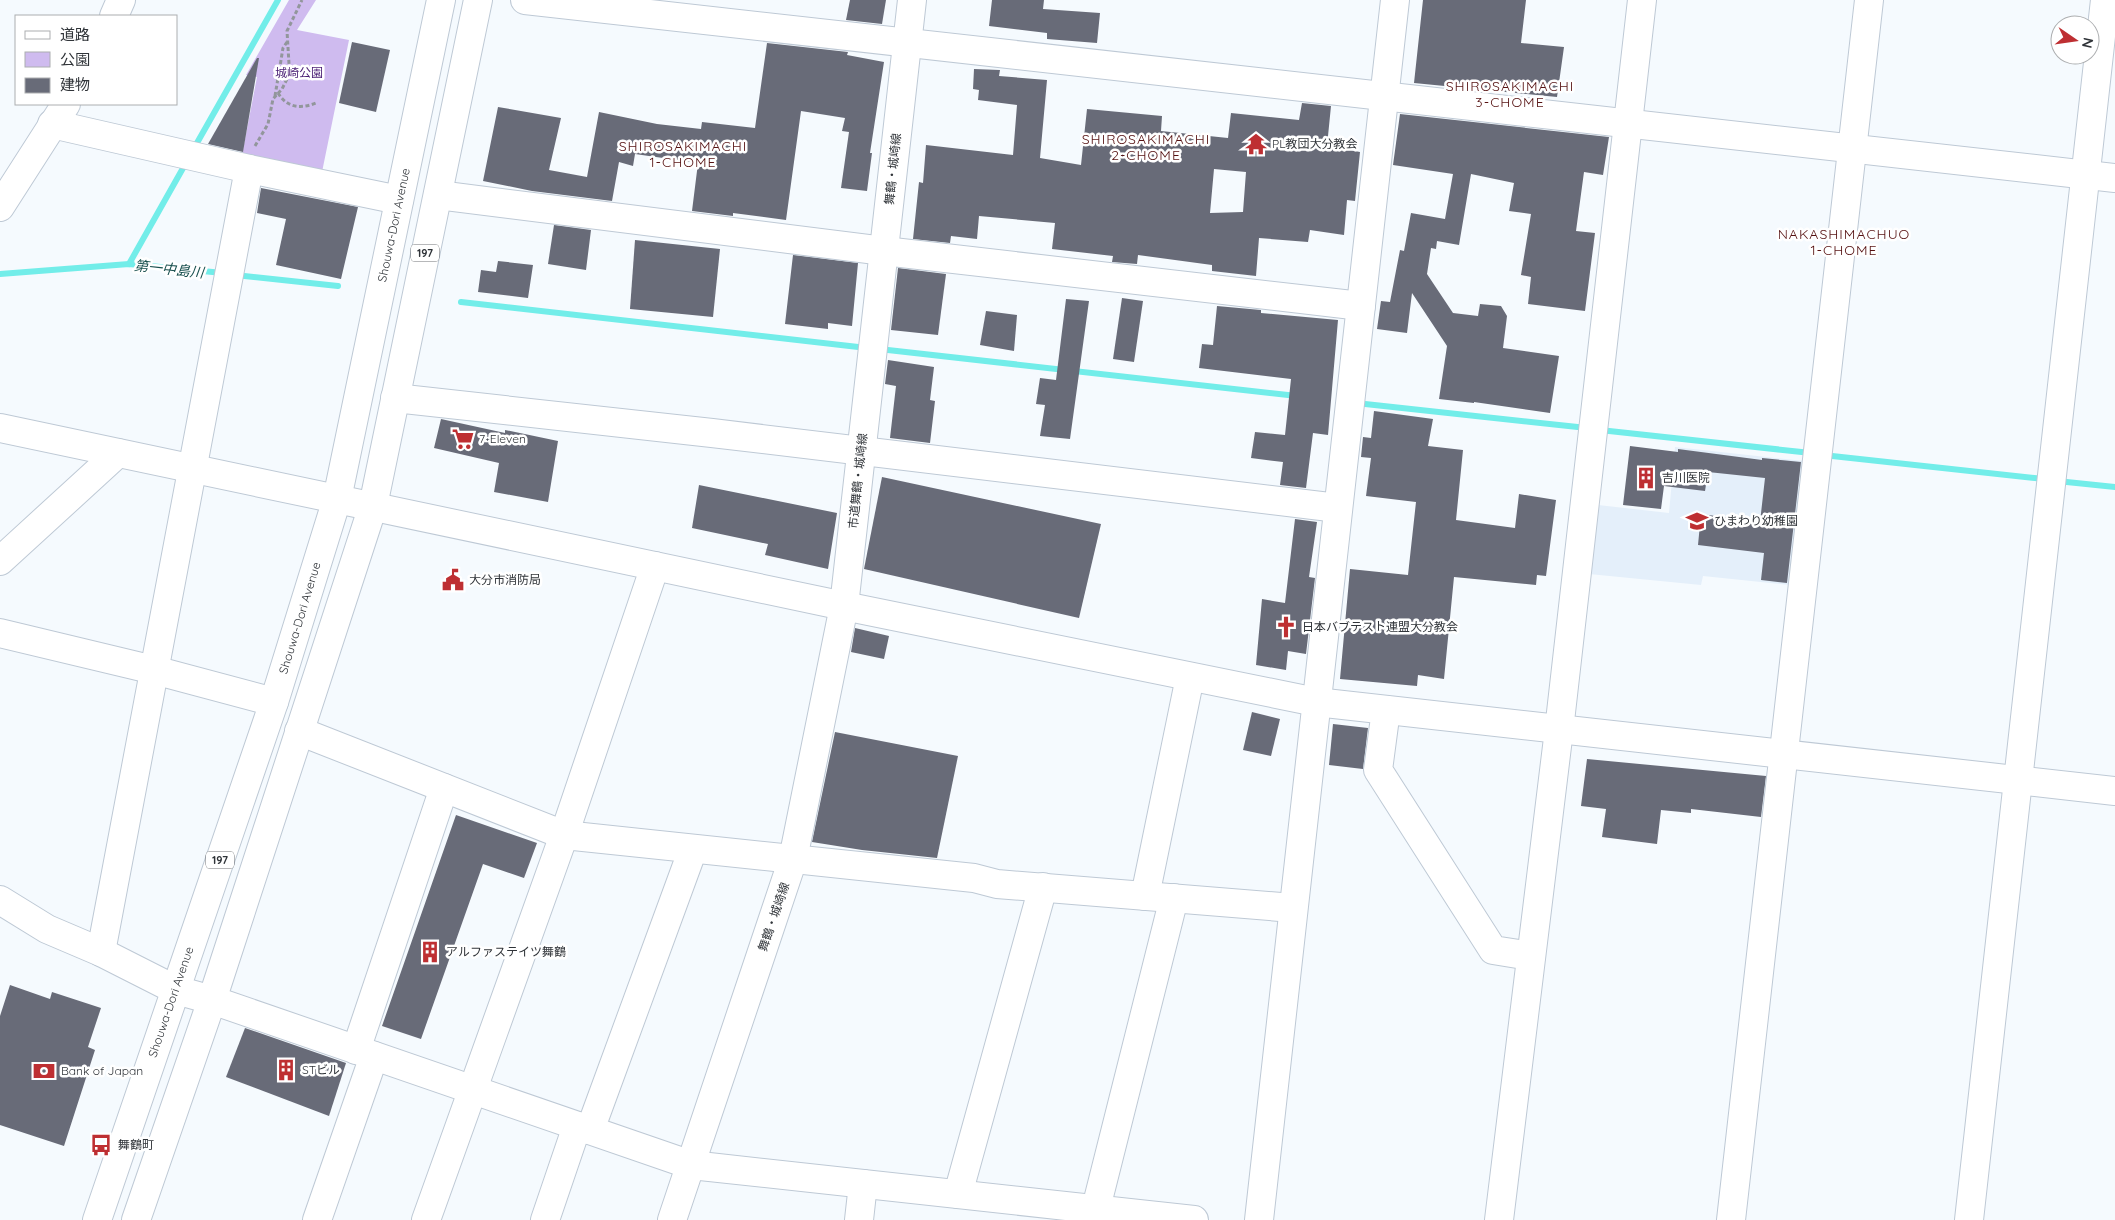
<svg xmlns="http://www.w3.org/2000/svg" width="2115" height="1220" viewBox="0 0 2115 1220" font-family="Quicksand,'Noto Sans JP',sans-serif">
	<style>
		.built { fill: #e4effa }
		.green { fill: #cfbbef }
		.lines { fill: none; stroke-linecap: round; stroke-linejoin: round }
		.stream { stroke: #72ede9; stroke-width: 6 }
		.building { fill: #686b78; fill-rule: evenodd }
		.minor-casing { stroke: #bec9d5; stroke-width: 30 }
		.highway-casing { stroke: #bec9d5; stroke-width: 30 }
		.path { stroke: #92969b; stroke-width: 3; stroke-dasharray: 4 2.5; stroke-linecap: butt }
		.minor { stroke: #fff; stroke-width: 28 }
		.highway { stroke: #fff; stroke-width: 28 }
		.labels { text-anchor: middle; stroke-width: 5; stroke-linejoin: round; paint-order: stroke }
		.shield { fill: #fff; stroke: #6e7174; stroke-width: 1 }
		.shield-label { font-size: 11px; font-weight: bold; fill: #303439 }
		.park-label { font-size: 12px; fill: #471b72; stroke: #fff }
		.poi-label { font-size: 12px; fill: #303439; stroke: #fff; text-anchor: start }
		.street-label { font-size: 12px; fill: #303439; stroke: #fff }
		.neighbourhood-label { font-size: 14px; letter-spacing: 1px; fill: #561212; stroke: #fff }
		.water-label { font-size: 14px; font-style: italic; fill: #184f4d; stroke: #fff }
	</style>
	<rect width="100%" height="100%" fill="#f5fafe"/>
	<!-- built -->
	<path class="built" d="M1675,447l129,14 -14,124 -87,-9 -2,9 -112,-11 9,-69 71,8z"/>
	<!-- green -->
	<path class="green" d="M289,0h27l-19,30 52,10 -27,132 -80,-17 15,-78 -11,-2z"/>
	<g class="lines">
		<!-- stream -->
		<g class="stream">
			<path d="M193,150l85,-150"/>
			<path d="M129,264l58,-103"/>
			<path d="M0,274l129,-10 94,9"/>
			<path d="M235,275l103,11"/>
			<path d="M461,302l406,46"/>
			<path d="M879,349l418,47"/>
			<path d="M1356,403l231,25"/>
			<path d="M1600,430l211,23"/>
			<path d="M1823,455l221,24"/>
			<path d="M2057,481l58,6"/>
		</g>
	</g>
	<!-- building -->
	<g class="building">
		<path d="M850,0h36l-4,24 -36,-4z"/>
		<path d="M992,0h52l-1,9 57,4 -3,30 -50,-4v-6l-58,-7z"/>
		<path d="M1423,0h103l-5,43 43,4 -7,50 -143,-14z"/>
		<path d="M352,42l38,8 -14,62 -37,-9z"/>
		<path d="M767,43l81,9 -1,3 37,7 -14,91h2l-5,38 -26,-3 8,-56 -7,-1 3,-13 -44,-7 -15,109 -53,-7v3l-41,-5 6,-48 -63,-9 -2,12 -14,-4 -7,39 -80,-10 -49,-10 15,-74 63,11 -12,52 38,7 12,-65 58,12 44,5 1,-7 53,6z"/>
		<path d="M257,58h2l-16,94 -35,-8z"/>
		<path d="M974,69l26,1 -1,6 48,4 -7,78 41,7 6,-56 75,7 -1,15 67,7 3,-25 68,7 3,-17 29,3 -4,40 33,6 -5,49 -8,-1 -3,35 -34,-5 -2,12 -49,-4 -3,38 -44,-5v-6l-74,-10 -1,9 -25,-2 1,-6 -61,-7 3,-26 -76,-7 -2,23 -26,-3 -1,7 -37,-4 6,-57 4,1 3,-38 87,10 4,-50 -39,-5 1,-10 -6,-1zM1214,169l32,3 -3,40 -33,1z"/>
		<path d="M1400,114l209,23 -6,38 -19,-3 -8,59 19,2 -10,78 -57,-7 3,-27 -10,-2 10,-61 -22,-3 5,-28 -43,-9 -12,71 -22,-4 -1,8 -5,-1 -4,26 26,39 25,3 2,-12 21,2 6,10 -4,32 56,8 -9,57 -76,-11v1l-35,-4 8,-53 -35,-53 -5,40 -30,-4 4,-28 9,1 10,-52 4,1 7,-38 34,6 8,-45 -60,-9z"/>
		<path d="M261,188l97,19 -17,72 -65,-14 10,-46 -29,-6z"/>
		<path d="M554,225l37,5 -5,40 -38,-6z"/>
		<path d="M635,240l85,9 -7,68 -83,-8z"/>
		<path d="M793,255l65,8 -6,63 -24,-3v6l-43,-5z"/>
		<path d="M498,261l35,4 -5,33 -50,-6 3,-22 15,2z"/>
		<path d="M898,268l48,6 -8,61 -47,-5z"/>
		<path d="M1122,298l21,3 -9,61 -21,-3z"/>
		<path d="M1066,299l23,2 -19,138 -30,-3 5,-31 -9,-1 4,-26 16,2z"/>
		<path d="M1217,306l44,4v3l77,7 -10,115 -15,-2 -7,55 -26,-3 3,-23 -32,-4 4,-26 30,3 6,-56 -92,-11 3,-24 11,1z"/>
		<path d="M986,311l31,4 -3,36 -34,-6z"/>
		<path d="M888,360l46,7 -4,33 5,1 -5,42 -40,-5 6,-52 -11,-2z"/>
		<path d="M1374,411l59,8 -5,27 35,4 -7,70 59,8 4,-34 37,6 -10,76 -9,-1 -1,10 -82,-8 -10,102 -26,-4 -1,11 -77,-7 10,-110 58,6 8,-73 -50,-6 5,-38 -10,-1 2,-20 8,1z"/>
		<path d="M441,419l64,14v-3l53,11 -10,61 -54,-10 5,-29 -65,-15z"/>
		<path d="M1630,446l48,6v-3l84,11v-2l39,4 -14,121 -26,-3 3,-27 -66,-8 3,-31 59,8 5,-44 -57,-6 -3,19 -41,-5 -3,23 -38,-4z"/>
		<path d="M882,477l219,47 -22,94 -215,-49z"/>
		<path d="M699,485l138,28 -9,56 -63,-14 3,-11 -76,-16z"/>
		<path d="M1295,519l22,3 -8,55 6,1 -9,76 -18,-3 -2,19 -30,-5 6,-66 23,4z"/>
		<path d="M855,628l34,8 -5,23 -33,-7z"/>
		<path d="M1252,712l28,7 -9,37 -28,-6z"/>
		<path d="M1333,724l35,4 -5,41 -34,-4z"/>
		<path d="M835,732l123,24 -21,102 -75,-8 -50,-8z"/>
		<path d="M1587,759l179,17 -5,41 -70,-8v4l-30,-3 -4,34 -55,-7 4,-28 -25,-3z"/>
		<path d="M456,815l81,28 -13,35 -41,-14 -62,175 -39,-13z"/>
		<path d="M10,985l40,14 2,-7 49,16 -13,39 7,3 -31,96 -64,-21v-109z"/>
		<path d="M245,1028l101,35 -17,53 -103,-39z"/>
	</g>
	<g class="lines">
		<!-- minor casing -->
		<g class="minor-casing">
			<g id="minor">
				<path d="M525,0l1590,178"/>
				<path d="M114,16l7,-16"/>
				<path d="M52,124l197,45 150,31"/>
				<path d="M438,195l446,56 477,55"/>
				<path d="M0,207l66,-103"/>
				<path d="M395,398l317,35 626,75"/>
				<path d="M0,428l844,178 472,96 799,89"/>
				<path d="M0,561l118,-108"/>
				<path d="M0,633l154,37 120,32"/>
				<path d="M1386,710l-8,60 115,180 38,6"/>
				<path d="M299,731l265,104 410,43 23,6 296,24"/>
				<path d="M1145,896l45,-219"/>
				<path d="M0,900l47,29 54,23 75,38 36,10 479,165 503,55"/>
				<path d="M101,952l148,-783"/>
				<path d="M356,1050l88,-262"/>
				<path d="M590,1130l103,-281"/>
				<path d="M958,1194l85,-307"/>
				<path d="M317,1220l57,-164"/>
				<path d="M426,1220l138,-385 91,-269"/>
				<path d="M545,1220l32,-94"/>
				<path d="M672,1220l121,-361 51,-253 68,-606"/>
				<path d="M859,1220l4,-36"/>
				<path d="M1093,1220l81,-322"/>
				<path d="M1259,1220l136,-1220"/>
				<path d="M1499,1220l60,-490 83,-730"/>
				<path d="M1731,1220l138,-1220"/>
				<path d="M1969,1220l136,-1220"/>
			</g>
		</g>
		<!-- highway casing -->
		<g class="highway-casing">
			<g id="highway">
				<path d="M97,1220l177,-518 63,-203 104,-499"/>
				<path d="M136,1220l76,-220 161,-494 105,-506"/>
			</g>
		</g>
		<!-- path -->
		<g class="path">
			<path d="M278,93c9,15 23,16 38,10"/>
			<path d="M275,96l8,-48 4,-6"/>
			<path d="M255,146l13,-22 5,-25 9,-10 6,-12 1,-13 -2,-33 15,-31"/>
		</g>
		<!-- minor -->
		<use href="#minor" class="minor"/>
		<!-- highway -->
		<use href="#highway" class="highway"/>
	</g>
	<!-- icons -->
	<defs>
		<g id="temple-bare" transform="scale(1.725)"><path d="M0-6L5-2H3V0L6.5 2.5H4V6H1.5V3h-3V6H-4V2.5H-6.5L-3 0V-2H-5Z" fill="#be2f32" stroke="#fff" stroke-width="2.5" paint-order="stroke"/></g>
		<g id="supermarket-bare" transform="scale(1.725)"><path d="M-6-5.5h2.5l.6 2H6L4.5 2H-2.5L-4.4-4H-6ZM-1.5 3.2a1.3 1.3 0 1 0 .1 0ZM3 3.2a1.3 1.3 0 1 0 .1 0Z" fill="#be2f32" stroke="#fff" stroke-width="2.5" paint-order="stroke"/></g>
		<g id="building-bare" transform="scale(1.725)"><path d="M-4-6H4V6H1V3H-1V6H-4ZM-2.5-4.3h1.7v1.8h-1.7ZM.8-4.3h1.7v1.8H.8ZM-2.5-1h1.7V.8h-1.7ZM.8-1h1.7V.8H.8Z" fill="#be2f32" stroke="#fff" stroke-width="2.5" paint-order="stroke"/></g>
		<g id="school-bare" transform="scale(1.725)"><path d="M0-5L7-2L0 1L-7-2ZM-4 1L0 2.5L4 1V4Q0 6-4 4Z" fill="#be2f32" stroke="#fff" stroke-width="2.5" paint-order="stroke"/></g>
		<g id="civic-bare" transform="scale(1.725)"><path d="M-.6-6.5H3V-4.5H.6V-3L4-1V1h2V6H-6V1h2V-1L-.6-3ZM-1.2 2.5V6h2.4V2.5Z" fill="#be2f32" stroke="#fff" stroke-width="2.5" paint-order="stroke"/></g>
		<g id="church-bare" transform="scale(1.725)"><path d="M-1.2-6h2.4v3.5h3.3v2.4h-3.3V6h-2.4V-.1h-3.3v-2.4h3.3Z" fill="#be2f32" stroke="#fff" stroke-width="2.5" paint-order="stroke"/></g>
		<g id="bank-bare" transform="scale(1.725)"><path d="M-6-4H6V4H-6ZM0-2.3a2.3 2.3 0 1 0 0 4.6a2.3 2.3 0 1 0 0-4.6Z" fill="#be2f32" stroke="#fff" stroke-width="2.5" paint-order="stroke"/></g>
		<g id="bus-bare" transform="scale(1.725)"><path d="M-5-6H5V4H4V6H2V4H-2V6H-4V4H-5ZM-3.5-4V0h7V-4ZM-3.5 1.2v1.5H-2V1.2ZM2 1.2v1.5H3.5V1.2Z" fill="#be2f32" stroke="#fff" stroke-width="2.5" paint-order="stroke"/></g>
	</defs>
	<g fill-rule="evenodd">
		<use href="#temple-bare" x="1256" y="144"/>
		<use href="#supermarket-bare" x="463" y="439"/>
		<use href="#building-bare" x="1646" y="478"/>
		<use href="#school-bare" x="1697" y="521"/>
		<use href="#civic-bare" x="453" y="580"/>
		<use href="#church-bare" x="1286" y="627"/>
		<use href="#building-bare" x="430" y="952"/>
		<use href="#building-bare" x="286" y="1070"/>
		<use href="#bank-bare" x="44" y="1071"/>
		<use href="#bus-bare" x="101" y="1145"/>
	</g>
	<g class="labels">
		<!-- shield labels -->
		<g class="shield">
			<rect x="411" y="244.5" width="28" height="17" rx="4"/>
			<rect x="206" y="851.5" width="28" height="17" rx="4"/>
		</g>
		<g class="shield-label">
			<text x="425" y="257">197</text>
			<text x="220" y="864">197</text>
		</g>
		<!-- park labels -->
		<g class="park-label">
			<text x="299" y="77">城崎公園</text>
		</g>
		<!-- poi labels -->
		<g class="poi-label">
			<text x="1272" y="148">PL教団大分教会</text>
			<text x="479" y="443">7-Eleven</text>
			<text x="1662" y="482">吉川医院</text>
			<text x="1714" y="525">ひまわり幼稚園</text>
			<text x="469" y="584">大分市消防局</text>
			<text x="1302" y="631">日本バブテスト連盟大分教会</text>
			<text x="446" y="956">アルファステイツ舞鶴</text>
			<text x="302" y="1074">STビル</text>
			<text x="61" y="1075">Bank of Japan</text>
			<text x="118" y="1149">舞鶴町</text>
		</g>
		<!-- street labels -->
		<g class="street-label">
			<text transform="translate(893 169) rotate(-84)" y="4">舞鶴・城崎線</text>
			<text transform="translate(394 225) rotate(-78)" y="4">Shouwa-Dori Avenue</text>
			<text transform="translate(858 481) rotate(-84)" y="4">市道舞鶴・城崎線</text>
			<text transform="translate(300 618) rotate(-73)" y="4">Shouwa-Dori Avenue</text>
			<text transform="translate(774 917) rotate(-71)" y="4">舞鶴・城崎線</text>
			<text transform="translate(171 1002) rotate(-71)" y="4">Shouwa-Dori Avenue</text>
		</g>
		<!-- neighbourhood labels -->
		<g class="neighbourhood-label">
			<text x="1510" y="91">SHIROSAKIMACHI<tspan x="1510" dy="16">3-CHOME</tspan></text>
			<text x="1146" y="144">SHIROSAKIMACHI<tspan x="1146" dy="16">2-CHOME</tspan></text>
			<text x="683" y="151">SHIROSAKIMACHI<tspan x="683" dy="16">1-CHOME</tspan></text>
			<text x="1844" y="239">NAKASHIMACHUO<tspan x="1844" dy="16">1-CHOME</tspan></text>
		</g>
		<!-- water labels -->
		<g class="water-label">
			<text transform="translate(169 269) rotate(6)" y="5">第一中島川</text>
		</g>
	</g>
	<!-- legend -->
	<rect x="15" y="15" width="162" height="90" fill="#ffffff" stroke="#acaeb0"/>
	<rect x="25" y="31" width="25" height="8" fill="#ffffff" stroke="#acaeb0"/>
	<text x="60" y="40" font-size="15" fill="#303439">道路</text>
	<rect x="25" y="52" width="25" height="15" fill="#cfbbef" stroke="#acaeb0"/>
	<text x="60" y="65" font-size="15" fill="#303439">公園</text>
	<rect x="25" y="78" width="25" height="15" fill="#686b78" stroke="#acaeb0"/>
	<text x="60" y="90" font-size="15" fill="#303439">建物</text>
	<!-- north arrow -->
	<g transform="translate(2075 40) rotate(103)"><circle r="24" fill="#ffffff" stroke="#acaeb0"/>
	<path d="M0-4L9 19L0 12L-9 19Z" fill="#be2f32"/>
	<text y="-8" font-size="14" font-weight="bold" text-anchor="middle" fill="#303439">N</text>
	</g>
</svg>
